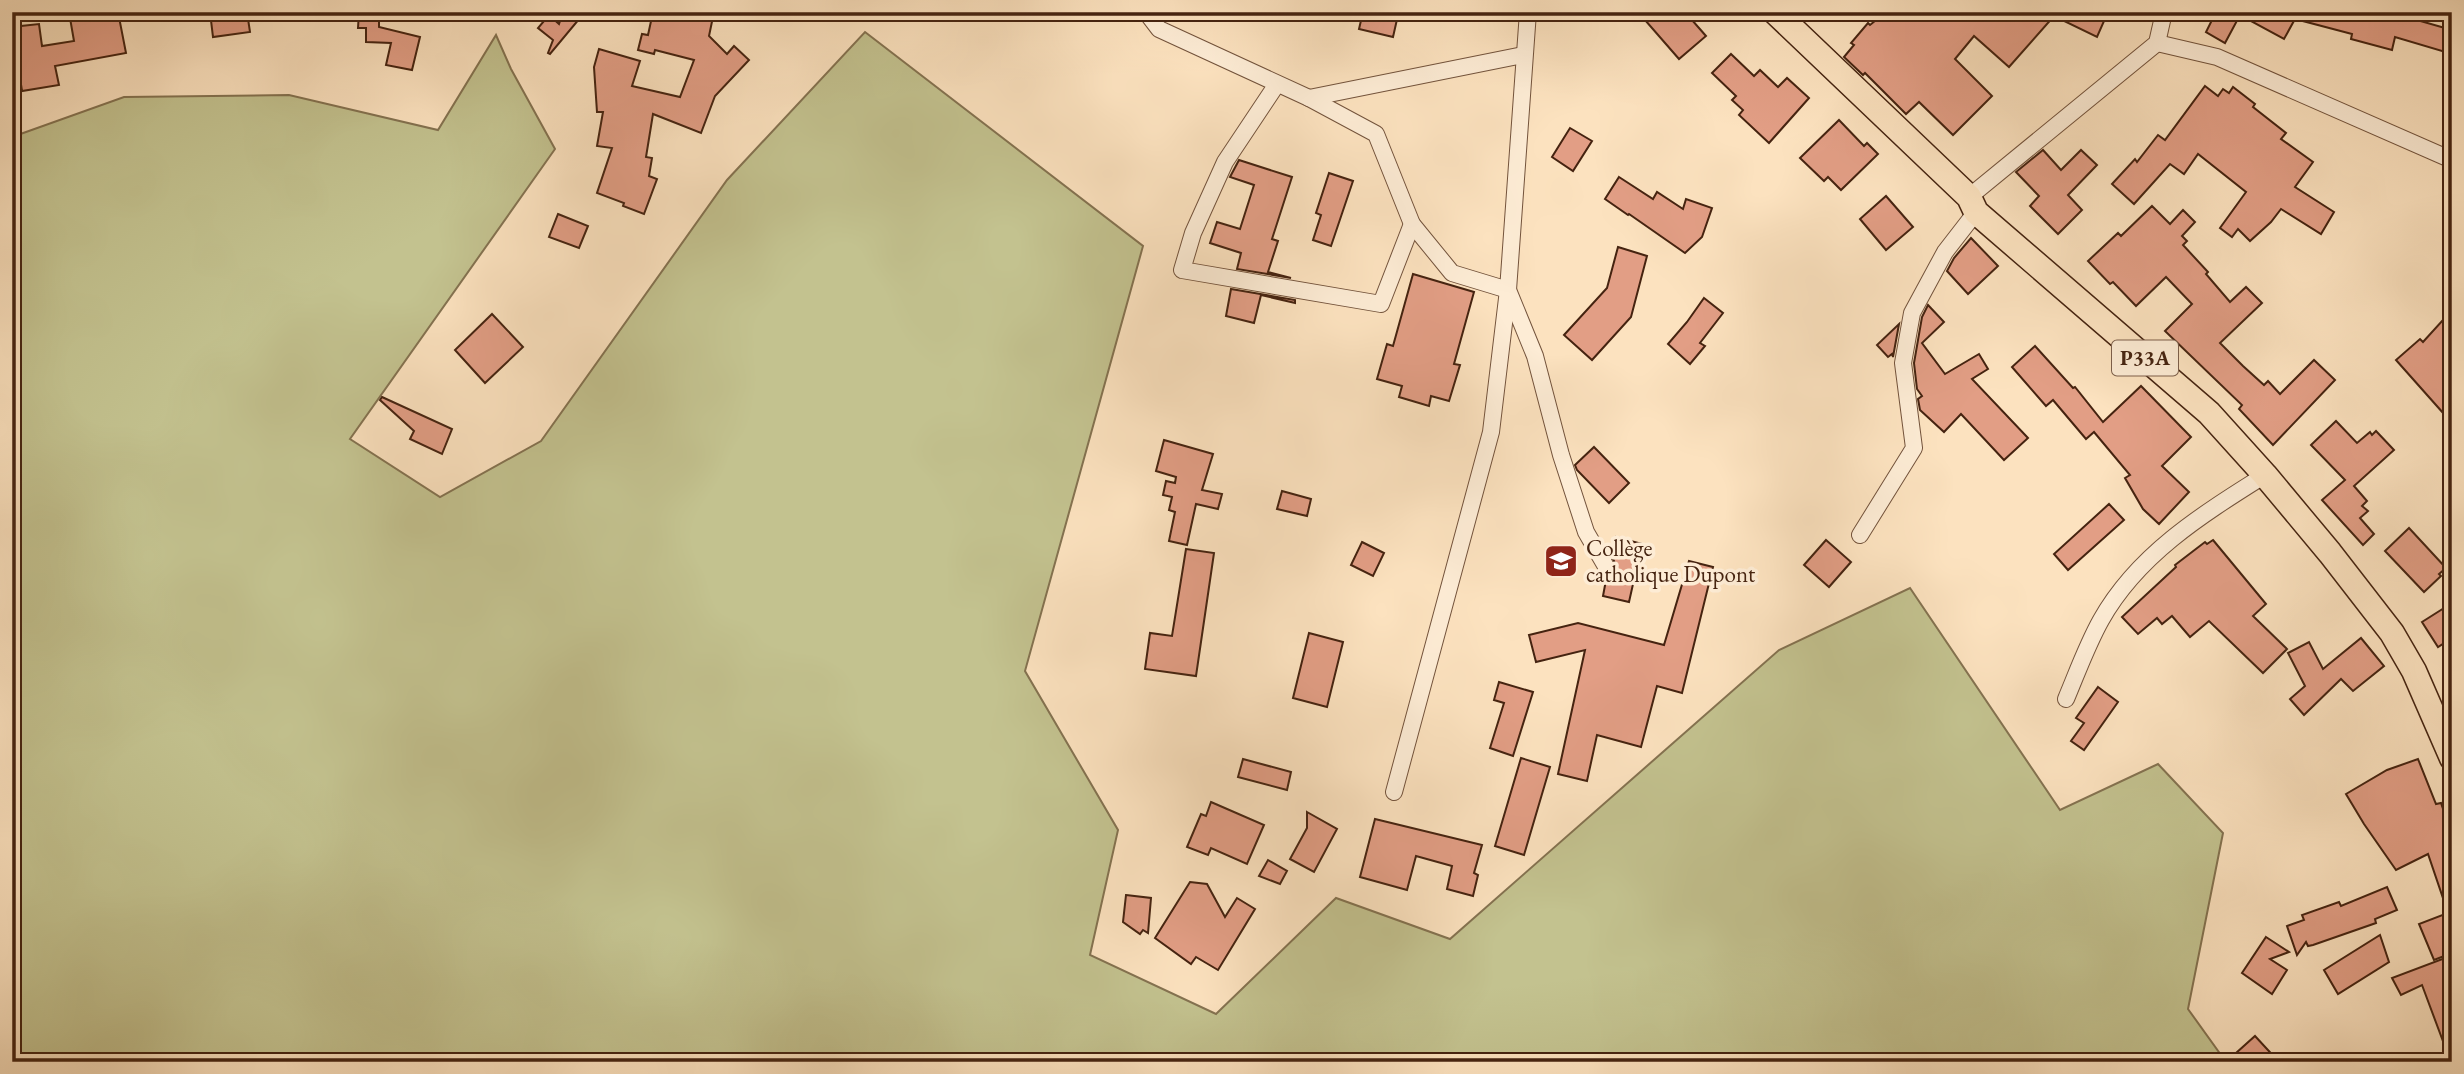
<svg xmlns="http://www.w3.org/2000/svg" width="2464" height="1074" viewBox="0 0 2464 1074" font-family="'EB Garamond',serif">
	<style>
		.green { fill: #c3c28f; stroke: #847250; stroke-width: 2 }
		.building { fill: #e29e85; stroke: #452310; stroke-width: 2 }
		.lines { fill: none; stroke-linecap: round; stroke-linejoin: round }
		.minor-casing { stroke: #73533c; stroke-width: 18 }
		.primary-casing { stroke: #452310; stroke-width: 27 }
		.minor { stroke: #fdecd5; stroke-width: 16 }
		.primary { stroke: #fce2bf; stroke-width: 24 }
		.labels { text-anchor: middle; stroke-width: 7; stroke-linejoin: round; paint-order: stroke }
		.shield { fill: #fdecd5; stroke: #7c5f4b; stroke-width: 2 }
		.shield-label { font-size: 21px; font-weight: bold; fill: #452310 }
		.poi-label { font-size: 23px; fill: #452310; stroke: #fdecd5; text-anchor: start }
	</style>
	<rect width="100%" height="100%" fill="#fce2bf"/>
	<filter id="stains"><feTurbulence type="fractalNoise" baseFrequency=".00286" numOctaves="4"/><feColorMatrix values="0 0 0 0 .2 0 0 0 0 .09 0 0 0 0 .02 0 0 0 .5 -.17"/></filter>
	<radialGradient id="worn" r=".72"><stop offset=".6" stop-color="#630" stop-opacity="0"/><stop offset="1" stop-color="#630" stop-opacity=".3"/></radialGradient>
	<!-- green -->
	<path class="green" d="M865,32l278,214 -118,425 93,159 -28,125 126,59 120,-116 114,41 329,-289 131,-62 150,222 98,-46 65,69 -35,176 38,53h-2214v-925l112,-40 165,-2 149,35 58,-95 15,34 44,80 -205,290 90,58 101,-56 186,-261z"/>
	<!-- building -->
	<g class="building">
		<path d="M101,12h17l8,41 -71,13 4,19 -37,6 -10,-64 27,-3 3,22 32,-5 -4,-23z"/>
		<path d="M210,12h37l3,20 -37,5z"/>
		<path d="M359,12h20v15l41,10 -8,33 -26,-5 5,-22 -25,-1v-14h-8z"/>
		<path d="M563,12h22l-35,42 -2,-1 5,-13 -15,-12 11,-13 10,9z"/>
		<path d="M653,12h61l-5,24 18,18 7,-8 15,14 -34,36 -14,37 -48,-19 -7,43 6,1 -3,18 8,3 -13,35 -21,-8 1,-3 -27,-10 15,-45 -15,-2 6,-34h-6l-3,-45 5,-18 41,12 -8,25 48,11 14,-37 -39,-10 -1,4 -16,-4 4,-16 6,1z"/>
		<path d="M1363,12h24l11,3 -5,22 -34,-8z"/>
		<path d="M1638,12h47l21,24 -27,23z"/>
		<path d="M1886,12h222l-11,25 -43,-21 -45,51 -35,-31 -19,23 37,37 -39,39 -34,-33 -13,12 -41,-41 -2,2 -19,-18 10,-12 -3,-2 17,-20 2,2z"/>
		<path d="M2216,12h173l63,18v24l-57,-17 -3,13 -41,-11 1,-5 -57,-15 -11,20 -44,-24 -15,28 -19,-11z"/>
		<path d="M1731,54l23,22 6,-6 18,17 9,-9 22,20 -40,45 -30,-28 4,-5 -11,-10 4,-4 -24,-23z"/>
		<path d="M2205,86l13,10 5,-7 6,4 4,-6 22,17 -2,3 33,26 -5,6 32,23 -18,25 39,25 -13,22 -40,-25 -10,13 -21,19 -12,-12 -6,8 -12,-9 26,-36 -48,-38 -14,20 -14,-10 -36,40 -22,-20 23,-25 2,3 21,-27 7,5z"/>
		<path d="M1839,120l25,26 3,-3 11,11 -37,36 -13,-13 -4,4 -24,-23z"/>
		<path d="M1570,128l22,13 -19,30 -21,-14z"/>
		<path d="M2043,150l18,20 20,-20 16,15 -29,30 14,15 -24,24 -28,-28 9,-10 -23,-24z"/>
		<path d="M1239,160l53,17 -20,62 6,2 -10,31 23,6 -54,-9 4,-16 -31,-10 7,-21 23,7 14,-44 -24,-8z"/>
		<path d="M1329,173l24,8 -22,65 -18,-6 8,-25 -5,-2z"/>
		<path d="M1619,177l34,22 4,-7 26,17 3,-10 26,9 -10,29 -17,16 -56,-39 -1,1 -23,-16z"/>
		<path d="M1886,196l27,31 -27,23 -26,-31z"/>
		<path d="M2152,206l18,18 13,-14 12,12 -13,14 5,5 -4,4 25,27 -2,2 24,28 16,-15 16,16 -42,40 23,23 21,19 4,-4 12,13 34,-34 21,20 -62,65 -34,-36 3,-4 -77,-74 27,-27 -26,-27 -30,29 -23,-24 -3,2 -22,-23 30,-28 3,3z"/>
		<path d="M558,214l30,12 -9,22 -30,-11z"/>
		<path d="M1971,238l27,28 -30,28 -21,-23 7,-13z"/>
		<path d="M1618,247l29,9 -16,61 -39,43 -28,-25 43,-47z"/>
		<path d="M1413,274l61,18 -20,72 6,1 -11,36 -18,-5 -2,10 -30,-9 3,-11 -25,-7 10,-35 6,2z"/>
		<path d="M1231,289l64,11v3l-34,-8 -7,28 -28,-7z"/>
		<path d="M1704,298l19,15 -23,30 5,3 -15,18 -22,-20 19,-22z"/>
		<path d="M1928,305l16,17 -22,21 23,31 34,-20 9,15 -16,10 56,59 -24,22 -43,-46 -17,18 -24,-22 -2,-11 4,-3 -5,-7 -3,-26 8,-46z"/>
		<path d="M2452,310v113l-56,-63 24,-21 3,3z"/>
		<path d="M492,314l31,33 -38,36 -30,-33z"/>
		<path d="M1899,324l-6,33 -1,-3 -4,3 -11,-12z"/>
		<path d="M2035,346l38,42 2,-1 28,35 38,-36 50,51 -29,29 27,26 -30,32 -16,-15 -18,-31 5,-3 -36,-43 -8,7 -33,-39 -7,6 -34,-39z"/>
		<path d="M382,397l70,32 -10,25 -32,-15 4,-8 -34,-31z"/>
		<path d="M2336,421l21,22 13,-11 2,3 4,-4 18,19 -40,36 13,15 -5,5 6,5 -8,7 14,16 -11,11 -41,-45 23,-20 -34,-35z"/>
		<path d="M1164,440l49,14 -11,36 20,4 -4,15 -22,-5 -9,41 -18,-4 6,-29 -6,-2 3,-13 -9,-2 3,-14 9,2 1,-6 -20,-6z"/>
		<path d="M1594,447l35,36 -20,20 -32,-33 -2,-5z"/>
		<path d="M1282,491l29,8 -4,17 -30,-7z"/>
		<path d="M2109,504l15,16 -56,50 -14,-16z"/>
		<path d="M2409,528l37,40 -7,6 2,2 -17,16 -39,-41z"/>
		<path d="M1616,537l26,7 -13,58 -26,-6 3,-16 8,-1 4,-8 -6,-15z"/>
		<path d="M1826,540l25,22 -22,25 -25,-22z"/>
		<path d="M2213,540l53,64 -13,12 34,33 -24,24 -54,-52 -19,16 -18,-21 -10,8 -5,-6 -19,16 -16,-17 54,-50 -1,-2 30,-23 2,2z"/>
		<path d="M1362,542l22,11 -11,23 -22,-11z"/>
		<path d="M1186,549l28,4 -18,123 -51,-7 5,-36 22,3z"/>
		<path d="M1689,561l24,6 -31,126 -25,-7 -16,61 -44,-12 -10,46 -29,-7 27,-124 -49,12 -7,-27 49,-12 86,22z"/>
		<path d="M2452,603v35l-14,9 -16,-25z"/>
		<path d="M1309,633l34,9 -16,65 -34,-9z"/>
		<path d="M2361,638l23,28 -31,25 -12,-12 -37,36 -14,-16 15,-13 -17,-33 21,-11 14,27z"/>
		<path d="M1499,682l34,10 -20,64 -23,-8 14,-45 -10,-3z"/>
		<path d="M2098,687l20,15 -34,48 -13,-9 13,-18 -8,-5z"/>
		<path d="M1521,758l29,9 -26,88 -29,-9z"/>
		<path d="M1243,759l48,13 -4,18 -49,-13z"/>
		<path d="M2418,759l18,45 5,-1 11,32v118l-18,7 -15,-36 29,-11 -20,-59 -32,16 -32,-46 -18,-30 41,-24z"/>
		<path d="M1211,802l53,23 -17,39 -36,-16 -3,7 -21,-8 14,-33 5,2z"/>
		<path d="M1307,812l30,17 -23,43 -24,-13 17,-31z"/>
		<path d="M1375,819l107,26 -8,28 4,2 -5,21 -26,-7 5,-23 -36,-10 -9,34 -47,-13z"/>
		<path d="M1268,860l19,11 -7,13 -21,-8z"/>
		<path d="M1190,882l17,2 18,33 12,-19 18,11 -37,61 -22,-13 -5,7 -36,-26z"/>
		<path d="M2387,887l10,23 -22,9 1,4 -63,22 -5,1 -2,-4 -9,13 -10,-29 17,-6 -2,-5 37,-13 2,4z"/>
		<path d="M1126,895l25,3 -3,35 -5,-3 -3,4 -17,-12z"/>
		<path d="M2380,935l9,27 -51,32 -14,-24z"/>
		<path d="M2266,937l23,15 -19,7 17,11 -15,24 -30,-21z"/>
		<path d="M2445,958l7,18 -2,84 -28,-75 -21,10 -9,-17z"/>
		<path d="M2255,1036l24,26h-53z"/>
	</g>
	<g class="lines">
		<!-- minor casing -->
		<g class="minor-casing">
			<g id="minor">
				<path d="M1146,12l13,17 150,69 67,36 36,90 40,49 56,17 27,66 26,99 25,77 22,38"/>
				<path d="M2157,43l60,14 235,103"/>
				<path d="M1277,84l-52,78 -32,71 -11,37 199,34 31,-80"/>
				<path d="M1309,98l214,-43"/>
				<path d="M1969,197l188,-154 7,-31"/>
				<path d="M1860,535l54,-87 -11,-85 9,-50 33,-61 31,-40"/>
				<path d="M2066,699c11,-26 21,-54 35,-79 37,-66 102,-106 164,-145"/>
				<path d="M1394,792l97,-360 17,-142 20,-278"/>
			</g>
		</g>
		<!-- primary casing -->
		<g class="primary-casing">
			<path id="primary" d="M1775,12l194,185 7,15 233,201 56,62 65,78 62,80 22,38 38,87"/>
		</g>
		<!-- minor -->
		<use href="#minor" class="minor"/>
		<!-- primary -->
		<use href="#primary" class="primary"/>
	</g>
	<!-- icons -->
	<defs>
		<g id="school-square" transform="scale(1.75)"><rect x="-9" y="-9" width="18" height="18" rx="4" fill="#8f2418" stroke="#fdecd5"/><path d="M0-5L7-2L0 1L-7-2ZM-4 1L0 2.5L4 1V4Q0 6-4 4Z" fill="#fff"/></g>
	</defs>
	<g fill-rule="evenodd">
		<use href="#school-square" x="1561" y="561"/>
	</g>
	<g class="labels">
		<!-- shield labels -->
		<rect class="shield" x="2112" y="340.5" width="66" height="35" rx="5"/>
		<g class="shield-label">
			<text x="2145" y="365">P33A</text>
		</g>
		<!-- poi labels -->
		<g class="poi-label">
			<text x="1586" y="556">Collège<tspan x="1586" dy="26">catholique Dupont</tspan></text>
		</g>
	</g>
	<!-- margin -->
	<rect width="2464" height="1074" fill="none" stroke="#fce2bf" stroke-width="42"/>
	<rect x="14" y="14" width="2436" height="1046" fill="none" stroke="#452310" stroke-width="3.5"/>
	<rect x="21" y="21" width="2422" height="1032" fill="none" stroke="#452310" stroke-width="2"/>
	<rect width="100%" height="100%" filter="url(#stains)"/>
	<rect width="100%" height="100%" fill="url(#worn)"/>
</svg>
